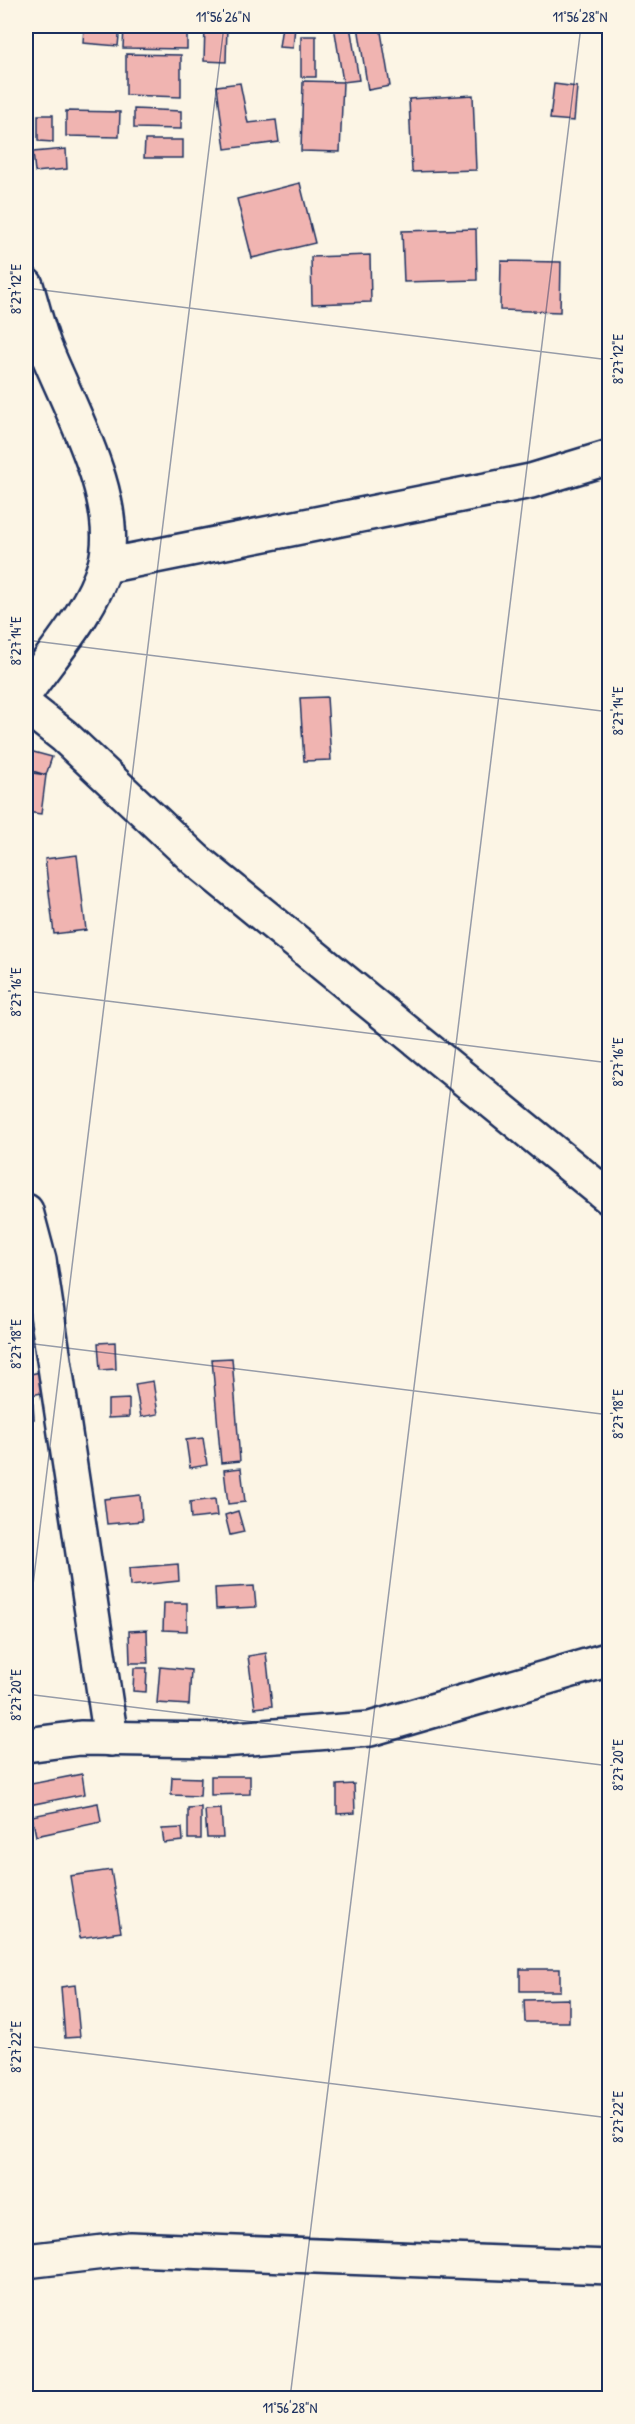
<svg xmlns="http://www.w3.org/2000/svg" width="635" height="2424" viewBox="0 0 635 2424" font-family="'Patrick Hand',sans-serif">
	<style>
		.building { fill: #f0b4b1; stroke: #1b2f5e; stroke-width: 1.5 }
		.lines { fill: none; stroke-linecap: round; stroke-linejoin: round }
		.minor-casing { stroke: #1b2f5e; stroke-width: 38 }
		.minor { stroke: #fcf5e5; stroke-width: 33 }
		.ticks { fill: none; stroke: #1b2f5e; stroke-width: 1.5; stroke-opacity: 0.45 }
		.neatline { fill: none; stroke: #1b2f5e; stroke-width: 2 }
		.ticks-label { font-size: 15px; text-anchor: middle; fill: #1b2f5e }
	</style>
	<rect width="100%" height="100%" fill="#fcf5e5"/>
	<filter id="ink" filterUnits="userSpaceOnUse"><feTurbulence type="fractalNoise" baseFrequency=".0167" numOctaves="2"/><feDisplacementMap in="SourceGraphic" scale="12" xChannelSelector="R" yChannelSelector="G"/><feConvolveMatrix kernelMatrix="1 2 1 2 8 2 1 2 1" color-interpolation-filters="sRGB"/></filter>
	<g filter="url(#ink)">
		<!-- building -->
		<g class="building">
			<path d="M84,26h36l-2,20 -35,-3z"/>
			<path d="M124,26h63v23l-64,-1z"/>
			<path d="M205,26h22l-1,36 -22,-1z"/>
			<path d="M282,26h13l-2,22 -14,-1z"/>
			<path d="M334,26h16l9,54 -16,2z"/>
			<path d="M358,26h22l10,60 -22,4z"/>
			<rect x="301" y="36" width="15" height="41"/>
			<path d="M126,54l55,1v42l-55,-2z"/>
			<path d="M303,81l40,1 -3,70 -39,-1z"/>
			<path d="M240,83l8,40 28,-3 3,22 -54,7 -8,-63z"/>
			<path d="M554,84l23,3 -3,34 -24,-2z"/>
			<path d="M473,95l3,75 -64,2 -3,-73z"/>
			<path d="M134,109l47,2v18l-47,-1z"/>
			<path d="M66,111l54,1 -1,25 -53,-1z"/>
			<path d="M38,115h15v27l-15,-1z"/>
			<path d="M145,140h38v18h-39z"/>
			<path d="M66,149l1,20 -32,3 -2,-20z"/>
			<path d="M300,183l15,60 -63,15 -15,-59z"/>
			<path d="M476,229l1,51 -73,2 -2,-51z"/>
			<path d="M370,255l1,47 -59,2 -1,-47z"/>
			<path d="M501,261l60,1 -1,50 -60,-2z"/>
			<path d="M327,697l4,63 -27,1 -4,-63z"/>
			<path d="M26,750l26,7 -6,18 -20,-6z"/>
			<path d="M26,772l20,3 -5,39 -15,-2z"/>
			<path d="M77,855l9,75 -32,4 -9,-75z"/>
			<path d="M115,1342l1,27 -16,1 -2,-27z"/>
			<path d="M232,1358l8,103 -19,2 -9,-104z"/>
			<path d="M40,1372l2,21 -16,3v-21z"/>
			<path d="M153,1381l5,33 -17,3 -6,-33z"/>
			<path d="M129,1399v18l-21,1v-18z"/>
			<path d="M33,1404l1,15 -8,1v-15z"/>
			<path d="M203,1438l4,27 -17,3 -4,-28z"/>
			<path d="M241,1468l4,34 -17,2 -4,-34z"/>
			<path d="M140,1495l2,26 -35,3 -3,-25z"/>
			<path d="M215,1499l2,17 -26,3 -1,-17z"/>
			<path d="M238,1511l6,21 -14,3 -5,-20z"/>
			<path d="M178,1564l1,17 -49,5 -1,-18z"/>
			<path d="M254,1586l2,21 -40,2 -1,-21z"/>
			<path d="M164,1603h23v28l-24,-1z"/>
			<path d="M147,1630l1,33h-18l-1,-32z"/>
			<path d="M266,1653l6,53 -17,2 -7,-52z"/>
			<path d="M160,1667l31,3 -2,35 -32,-2z"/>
			<path d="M134,1668h13l-1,24 -13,-1z"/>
			<path d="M82,1774l3,20 -56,11 -3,-20z"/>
			<path d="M211,1776h39v18l-39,1z"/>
			<path d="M172,1777l29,1 -1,18 -29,-1z"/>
			<path d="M354,1784l1,29 -18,1v-29z"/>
			<path d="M98,1803l3,19 -65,14 -4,-20z"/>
			<path d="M201,1807v32h-13v-31z"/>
			<path d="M221,1809l2,29h-16l-2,-28z"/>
			<path d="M182,1828l1,13 -19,2 -2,-14z"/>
			<path d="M111,1870l10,62 -41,6 -10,-62z"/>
			<rect x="520" y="1969" width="40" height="22"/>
			<path d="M75,1985l5,52 -15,1 -4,-51z"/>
			<path d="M569,1999v23h-44l-1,-22z"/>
		</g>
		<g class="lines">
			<!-- minor casing -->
			<g class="minor-casing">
				<g id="minor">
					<path d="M26,285c6,20 11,41 18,60 24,61 79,155 61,220 -14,47 -52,88 -79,127"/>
					<path d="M105,566l426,-85 79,-24"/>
					<path d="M26,706l38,30 132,124 414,338"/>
					<path d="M26,1211l13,49 72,479"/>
					<path d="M26,1745l54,-7 141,2 149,-11 240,-70"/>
					<path d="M26,2261l104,-12 480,18"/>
				</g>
			</g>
			<!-- minor -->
			<use href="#minor" class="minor"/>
		</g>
	</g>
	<!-- ticks -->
	<path class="ticks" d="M26,288l584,72M26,640l584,72M26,991l584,72M26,1343l584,72M26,1642l198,-1616M26,1694l584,72M26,2046l584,72M26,2397l8,1M290,2398l291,-2372"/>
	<!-- margin -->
	<rect width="635" height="2424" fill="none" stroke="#fcf5e5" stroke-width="66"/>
	<rect x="33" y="33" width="569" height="2358" class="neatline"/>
	<g class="ticks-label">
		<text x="223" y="22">11°56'26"N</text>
		<text x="580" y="22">11°56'28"N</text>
		<text transform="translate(16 289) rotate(-90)" y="5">8°27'12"E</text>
		<text transform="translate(618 359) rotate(-90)" y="5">8°27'12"E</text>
		<text transform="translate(16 641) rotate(-90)" y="5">8°27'14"E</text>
		<text transform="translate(618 711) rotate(-90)" y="5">8°27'14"E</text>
		<text transform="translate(16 992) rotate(-90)" y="5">8°27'16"E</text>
		<text transform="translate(618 1062) rotate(-90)" y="5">8°27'16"E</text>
		<text transform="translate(16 1344) rotate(-90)" y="5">8°27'18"E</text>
		<text transform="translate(618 1414) rotate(-90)" y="5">8°27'18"E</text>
		<text transform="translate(16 1695) rotate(-90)" y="5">8°27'20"E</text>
		<text transform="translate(618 1765) rotate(-90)" y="5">8°27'20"E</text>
		<text transform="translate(16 2047) rotate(-90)" y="5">8°27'22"E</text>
		<text transform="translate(618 2117) rotate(-90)" y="5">8°27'22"E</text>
		<text x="290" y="2413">11°56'28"N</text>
	</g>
</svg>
